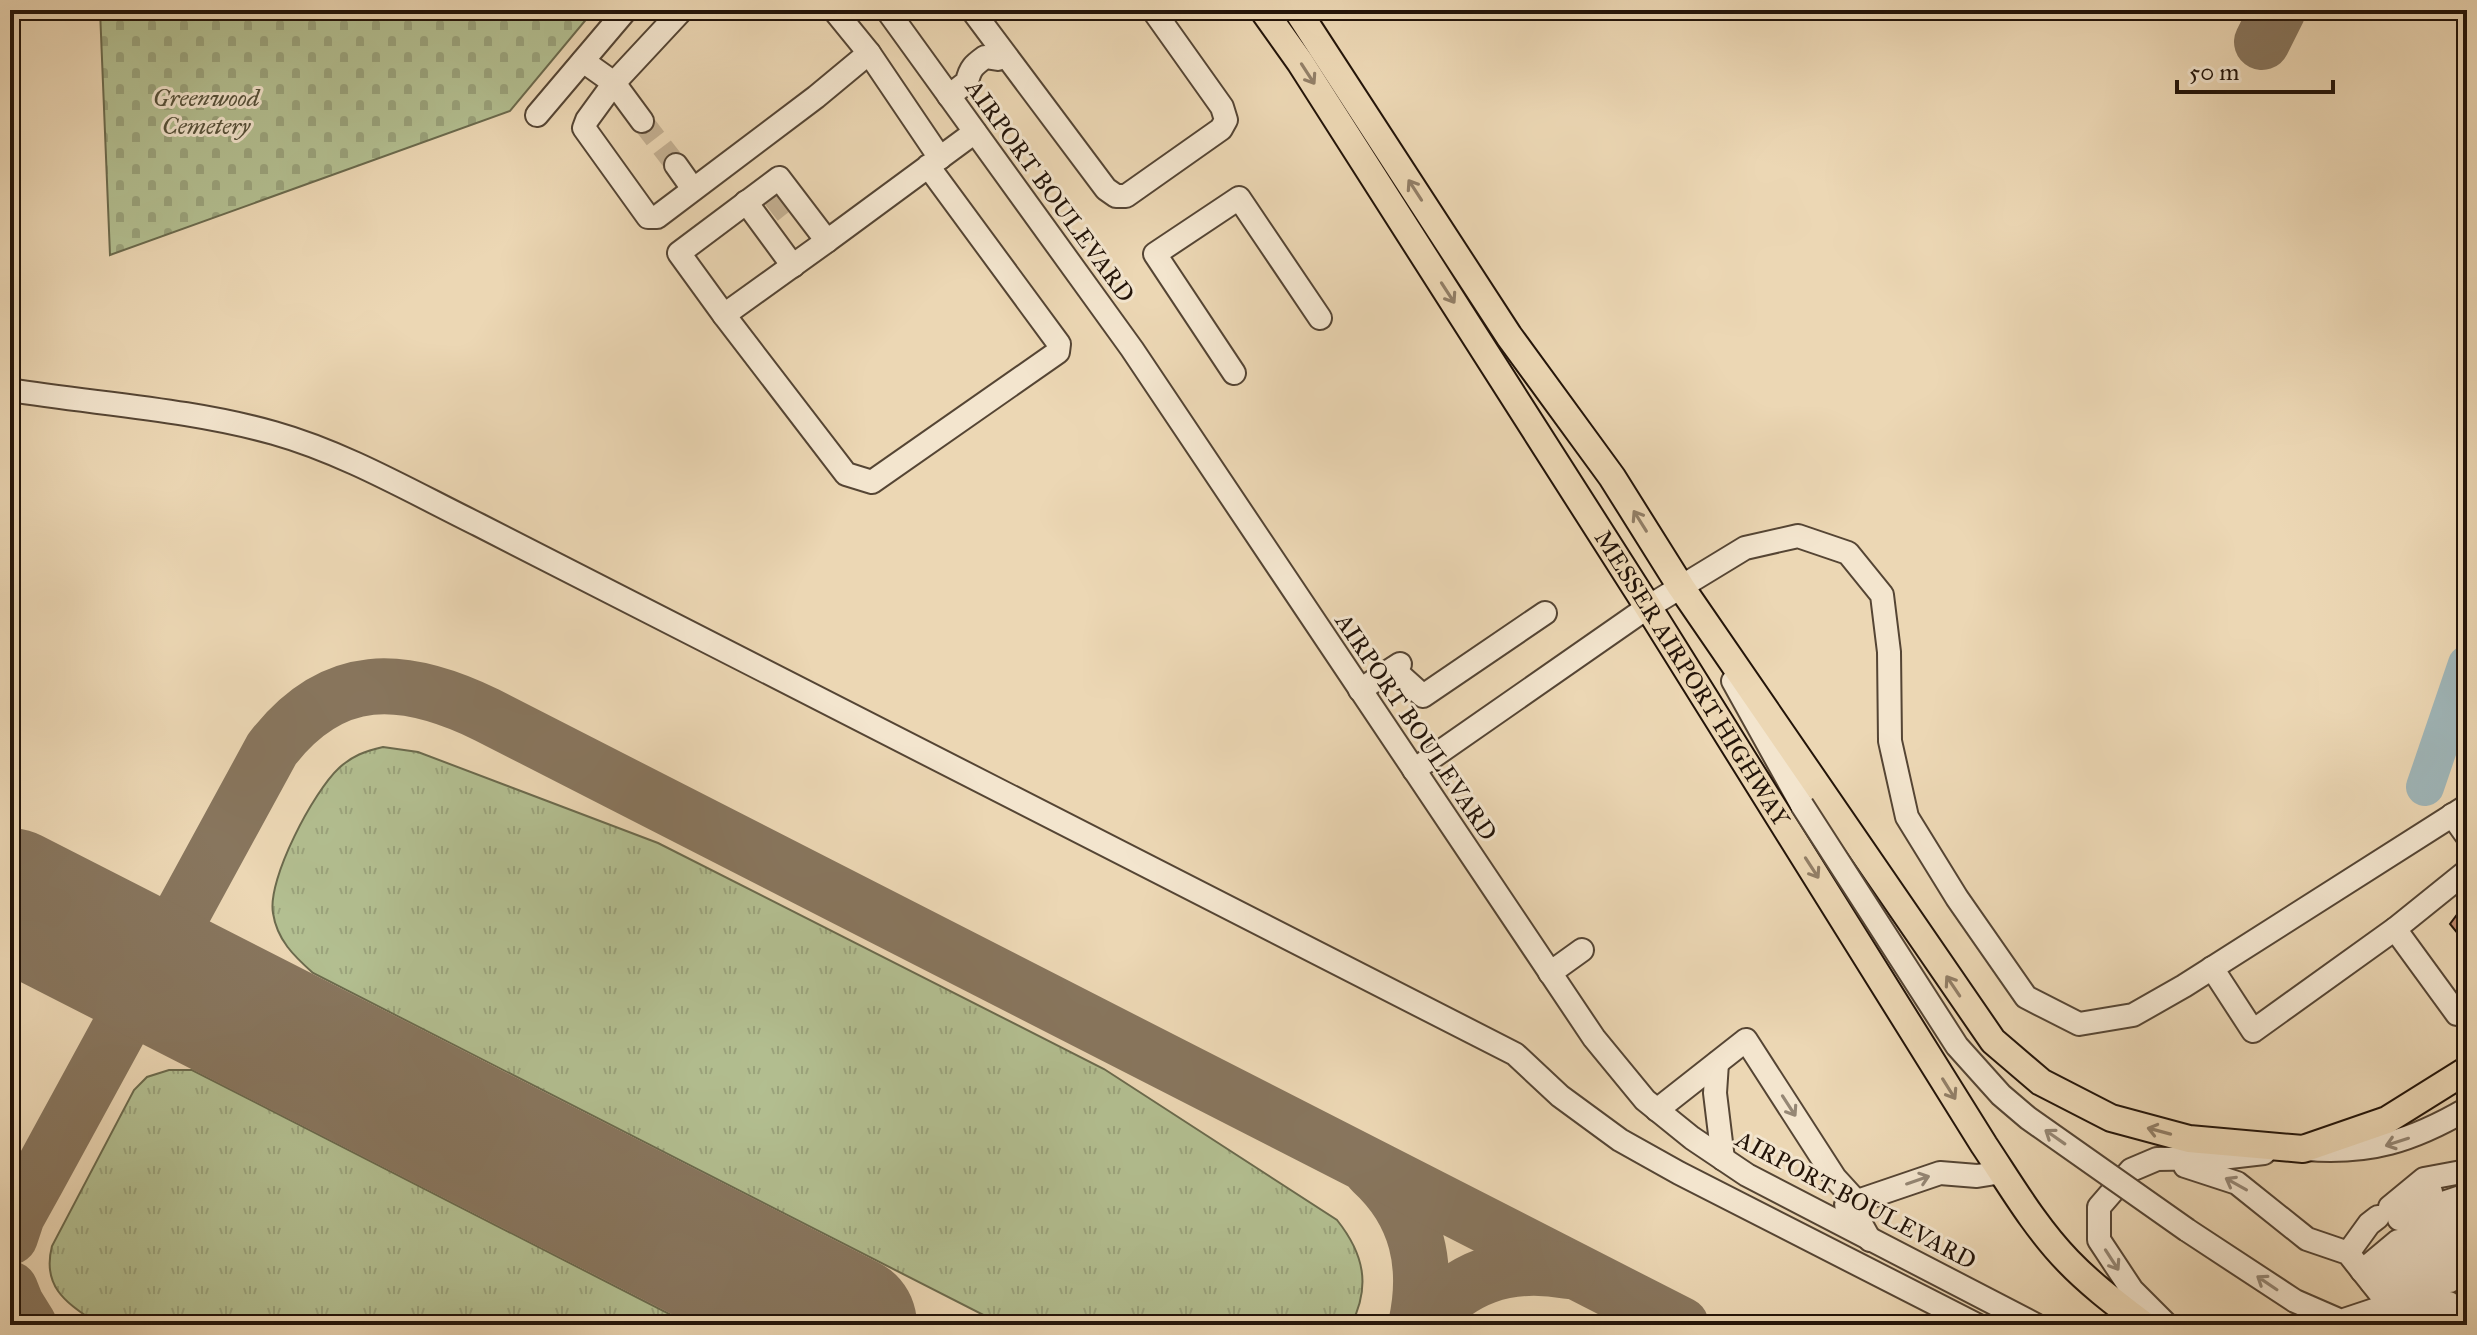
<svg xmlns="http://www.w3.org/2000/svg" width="2477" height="1335" viewBox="0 0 2477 1335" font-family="'IM FELL Great Primer',serif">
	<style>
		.grass { fill: url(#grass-tufts); stroke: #6b6a4d; stroke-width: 2 }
		.cemetery { fill: url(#cemetery-stones); stroke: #6b6a4d; stroke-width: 2 }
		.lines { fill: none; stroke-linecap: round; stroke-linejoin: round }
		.river { stroke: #9fb6b9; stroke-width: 38 }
		.taxiway { stroke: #88765e; stroke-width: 56 }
		.runway { stroke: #88765e; stroke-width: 140 }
		.minor-tunnel { stroke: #c4b092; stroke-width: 22; stroke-dasharray: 22 11; stroke-linecap: butt }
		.minor-casing { stroke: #554534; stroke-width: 26 }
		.major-casing { stroke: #231409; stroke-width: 30 }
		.minor { stroke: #f3e5ce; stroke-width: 22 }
		.major { stroke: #ecd7b4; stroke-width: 26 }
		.minor-bridge-casing { stroke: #554534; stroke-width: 26; stroke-linecap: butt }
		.minor-bridge { stroke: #f3e5ce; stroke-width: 22 }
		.wall { fill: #c18c71; stroke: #231409; stroke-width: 2 }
		.building { fill: #e0a383; stroke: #231409; stroke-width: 2 }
		.oneway { stroke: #927f67 }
		.oneway2 { stroke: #958775 }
		.labels { text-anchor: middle; stroke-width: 6; stroke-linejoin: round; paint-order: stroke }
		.park-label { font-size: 24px; font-style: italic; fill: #555039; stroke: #f3e5ce }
		.street-label { font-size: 24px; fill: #231409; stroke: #f3e5ce }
	</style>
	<defs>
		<pattern id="grass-tufts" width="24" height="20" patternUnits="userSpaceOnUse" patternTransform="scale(2)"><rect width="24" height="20" fill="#b3bf91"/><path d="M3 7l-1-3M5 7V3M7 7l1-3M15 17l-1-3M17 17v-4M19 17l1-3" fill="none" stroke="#9aa37c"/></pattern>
		<pattern id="cemetery-stones" width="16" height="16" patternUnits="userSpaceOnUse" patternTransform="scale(2)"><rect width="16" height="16" fill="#b3bf91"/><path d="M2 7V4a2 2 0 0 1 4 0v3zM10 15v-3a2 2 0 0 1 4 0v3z" fill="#9aa37c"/></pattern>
	</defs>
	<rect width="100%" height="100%" fill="#ecd7b4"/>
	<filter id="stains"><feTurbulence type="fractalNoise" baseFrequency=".0025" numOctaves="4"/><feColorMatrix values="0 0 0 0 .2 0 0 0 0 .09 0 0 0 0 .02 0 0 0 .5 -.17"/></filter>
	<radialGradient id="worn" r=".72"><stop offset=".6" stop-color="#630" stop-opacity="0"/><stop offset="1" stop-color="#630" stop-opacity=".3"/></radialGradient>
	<!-- grass -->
	<g class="grass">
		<path d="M383,747l35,5 240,91 446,226 233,151c27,34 34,66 14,105h-348l-690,-352c-19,-17 -36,-33 -40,-60 -6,-34 41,-122 66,-145 13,-12 26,-17 44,-21z"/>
		<path d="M169,1070h23l499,255h-592c-30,-21 -58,-36 -47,-79l82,-156 13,-13z"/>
	</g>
	<!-- cemetery -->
	<path class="cemetery" d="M100,10h494l-84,101 -400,144z"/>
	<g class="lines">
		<!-- river -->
		<path class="river" d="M2425,787l42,-123"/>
		<!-- taxiway -->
		<g class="taxiway">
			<path d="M2262,42l16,-32"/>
			<path d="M1372,1171c46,42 57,95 44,154"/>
			<path d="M10,1237l7,-21 20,-36 235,-431c61,-79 131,-75 215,-34l1194,610"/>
			<path d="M10,1289l6,15 13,21"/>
			<path d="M1420,1325c40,-48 86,-65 148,-54"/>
		</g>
		<!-- runway -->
		<path class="runway" d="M10,898l837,427"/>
		<!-- minor-tunnel -->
		<g class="minor-tunnel">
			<path d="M642,121l34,44"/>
			<path d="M771,212l19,-15"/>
		</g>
		<!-- minor casing -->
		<g class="minor-casing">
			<g id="minor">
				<path d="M887,10l245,339 462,689 51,62 47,38 55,37 289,150"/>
				<path d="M972,10l134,179 10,7h10l95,-67 5,-9 -4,-13 -69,-97"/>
				<path d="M869,53l71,105"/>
				<path d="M583,61l31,22 68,-73"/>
				<path d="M949,96l18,-14c3,-14 7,-17 18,-25l13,2"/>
				<path d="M537,115l89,-105"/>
				<path d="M642,121l-28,-38 -27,37 -3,8 64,89h9l159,-120 53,-44 -35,-43"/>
				<path d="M676,165l17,24"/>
				<path d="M928,166l131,178 -1,8 -186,130 -26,-8 -122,-159 -45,-62 100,-75 48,63 148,-109"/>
				<path d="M746,202l47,64"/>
				<path d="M724,315l103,-74"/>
				<path d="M1234,373l-79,-119 84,-56 81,120"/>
				<path d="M10,390c87,14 179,19 264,43 71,20 138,59 205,92l1036,529 45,42 60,44 59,33 298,152"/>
				<path d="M1393,669l30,27 122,-83"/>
				<path d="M1733,681l69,124"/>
				<path d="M1360,690l40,-26"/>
				<path d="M1414,770l234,-163 97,-59 53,-12 50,17 34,42 7,57 1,89 17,76 50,81 69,99 53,27 54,-9 51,-29 283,-180"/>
				<path d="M2452,815l15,21"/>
				<path d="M2212,968l41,63 142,-102"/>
				<path d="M1550,973l32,-23"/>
				<path d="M2457,1014l-62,-85 72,-58"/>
				<path d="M1717,1063l-2,30 8,66"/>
				<path d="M1657,1110l89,-70 89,138 21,23 4,21 10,18"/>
				<path d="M2306,1149c64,5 106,-8 161,-40"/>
				<path d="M2185,1166l52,17 70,56 41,14 54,68 6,4"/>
				<path d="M1846,1205l94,-32 37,3 25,-4"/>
				<path d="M2390,1207l34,-28 43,-8"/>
				<path d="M2399,1219l32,-27"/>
				<path d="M2187,1230l108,71 46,20 48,-16"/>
				<path d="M2409,1231l34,-28 24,-8"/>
				<path d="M2419,1244l35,-28 13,-7"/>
				<path d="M2348,1253l21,-29 9,-7"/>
				<path d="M2430,1257l37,-31"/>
				<path d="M2440,1269l27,-21"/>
				<path d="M2362,1271l36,-30"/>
				<path d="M2450,1281l17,-13"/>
				<path d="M2372,1283l36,-30"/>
				<path d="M2382,1296l37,-30"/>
				<path d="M2391,1308l38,-30"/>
				<path d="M2406,1318l33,-27"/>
				<path d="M2402,1321l24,-3 23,-15"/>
				<path d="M2167,1325l-35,-35 -33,-50v-33l32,-37 26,-11 64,-1 43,-5"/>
				<path d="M2439,1325l12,-2 8,-7"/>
			</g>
		</g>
		<!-- major casing -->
		<g class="major-casing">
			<g id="major">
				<path id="s1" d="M1263,10l37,52 348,545 336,538c26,39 51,82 84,116 23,24 50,44 76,64"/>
				<path d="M1297,10l212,326 103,141 69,110 312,454 48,41 70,36 78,21 114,10 84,-29 80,-50"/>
			</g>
		</g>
		<!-- minor -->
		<use href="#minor" class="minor"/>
		<!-- major -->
		<use href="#major" class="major"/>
		<!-- minor-bridge casing -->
		<g class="minor-bridge-casing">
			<path id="minor-bridge" d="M1802,805l155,241 44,49 27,23 159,112"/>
		</g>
		<!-- minor-bridge -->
		<use href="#minor-bridge" class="minor-bridge"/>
	</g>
	<!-- wall -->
	<path class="wall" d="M2467,905v40l-17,-21 9,-12z"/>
	<!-- building -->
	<path class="building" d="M2467,905v16l-8,-9z"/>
	<!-- one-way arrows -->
	<defs><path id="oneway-shaft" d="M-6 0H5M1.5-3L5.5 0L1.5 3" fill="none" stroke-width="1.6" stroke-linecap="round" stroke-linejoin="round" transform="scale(2)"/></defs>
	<g class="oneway">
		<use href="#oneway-shaft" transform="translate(1308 74) rotate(57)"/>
		<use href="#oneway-shaft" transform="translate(1415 190) rotate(-123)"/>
		<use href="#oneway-shaft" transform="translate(1448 293) rotate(57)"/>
		<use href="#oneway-shaft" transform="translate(1640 521) rotate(-122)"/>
		<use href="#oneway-shaft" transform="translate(1812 868) rotate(57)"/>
		<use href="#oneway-shaft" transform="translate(1953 986) rotate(-124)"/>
		<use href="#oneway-shaft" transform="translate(1949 1089) rotate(58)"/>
		<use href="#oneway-shaft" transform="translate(2159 1131) rotate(-165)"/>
	</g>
	<g class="oneway2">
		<use href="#oneway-shaft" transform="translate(1789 1106) rotate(57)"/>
		<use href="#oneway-shaft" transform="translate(2055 1137) rotate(-145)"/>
		<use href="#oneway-shaft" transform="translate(2397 1142) rotate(162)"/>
		<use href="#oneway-shaft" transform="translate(1918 1180) rotate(-19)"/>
		<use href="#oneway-shaft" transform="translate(2236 1184) rotate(-151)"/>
		<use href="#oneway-shaft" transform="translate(2112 1260) rotate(57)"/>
		<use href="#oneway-shaft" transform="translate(2267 1283) rotate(-146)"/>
	</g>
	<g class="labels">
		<!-- park labels -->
		<g class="park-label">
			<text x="206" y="106">Greenwood<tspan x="206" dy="28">Cemetery</tspan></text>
		</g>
		<!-- street labels -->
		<g class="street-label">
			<text transform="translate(1050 191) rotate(54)" y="8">AIRPORT BOULEVARD</text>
			<text dy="8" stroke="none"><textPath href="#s1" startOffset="794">MESSER AIRPORT HIGHWAY</textPath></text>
			<text transform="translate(1416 727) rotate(56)" y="8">AIRPORT BOULEVARD</text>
			<text transform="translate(1856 1200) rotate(28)" y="8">AIRPORT BOULEVARD</text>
		</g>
	</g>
	<!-- margin -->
	<rect width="2477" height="1335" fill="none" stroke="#ecd7b4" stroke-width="40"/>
	<rect x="12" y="12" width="2453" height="1311" fill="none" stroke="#231409" stroke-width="4"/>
	<rect x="20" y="20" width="2437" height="1295" fill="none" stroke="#231409" stroke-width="2"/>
	<!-- scale -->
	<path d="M2177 80v12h156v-12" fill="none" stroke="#231409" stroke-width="4"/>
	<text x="2189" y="80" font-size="24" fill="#231409" stroke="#f3e5ce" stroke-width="6" paint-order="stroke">50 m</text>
	<rect width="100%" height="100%" filter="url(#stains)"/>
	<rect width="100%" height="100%" fill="url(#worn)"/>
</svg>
